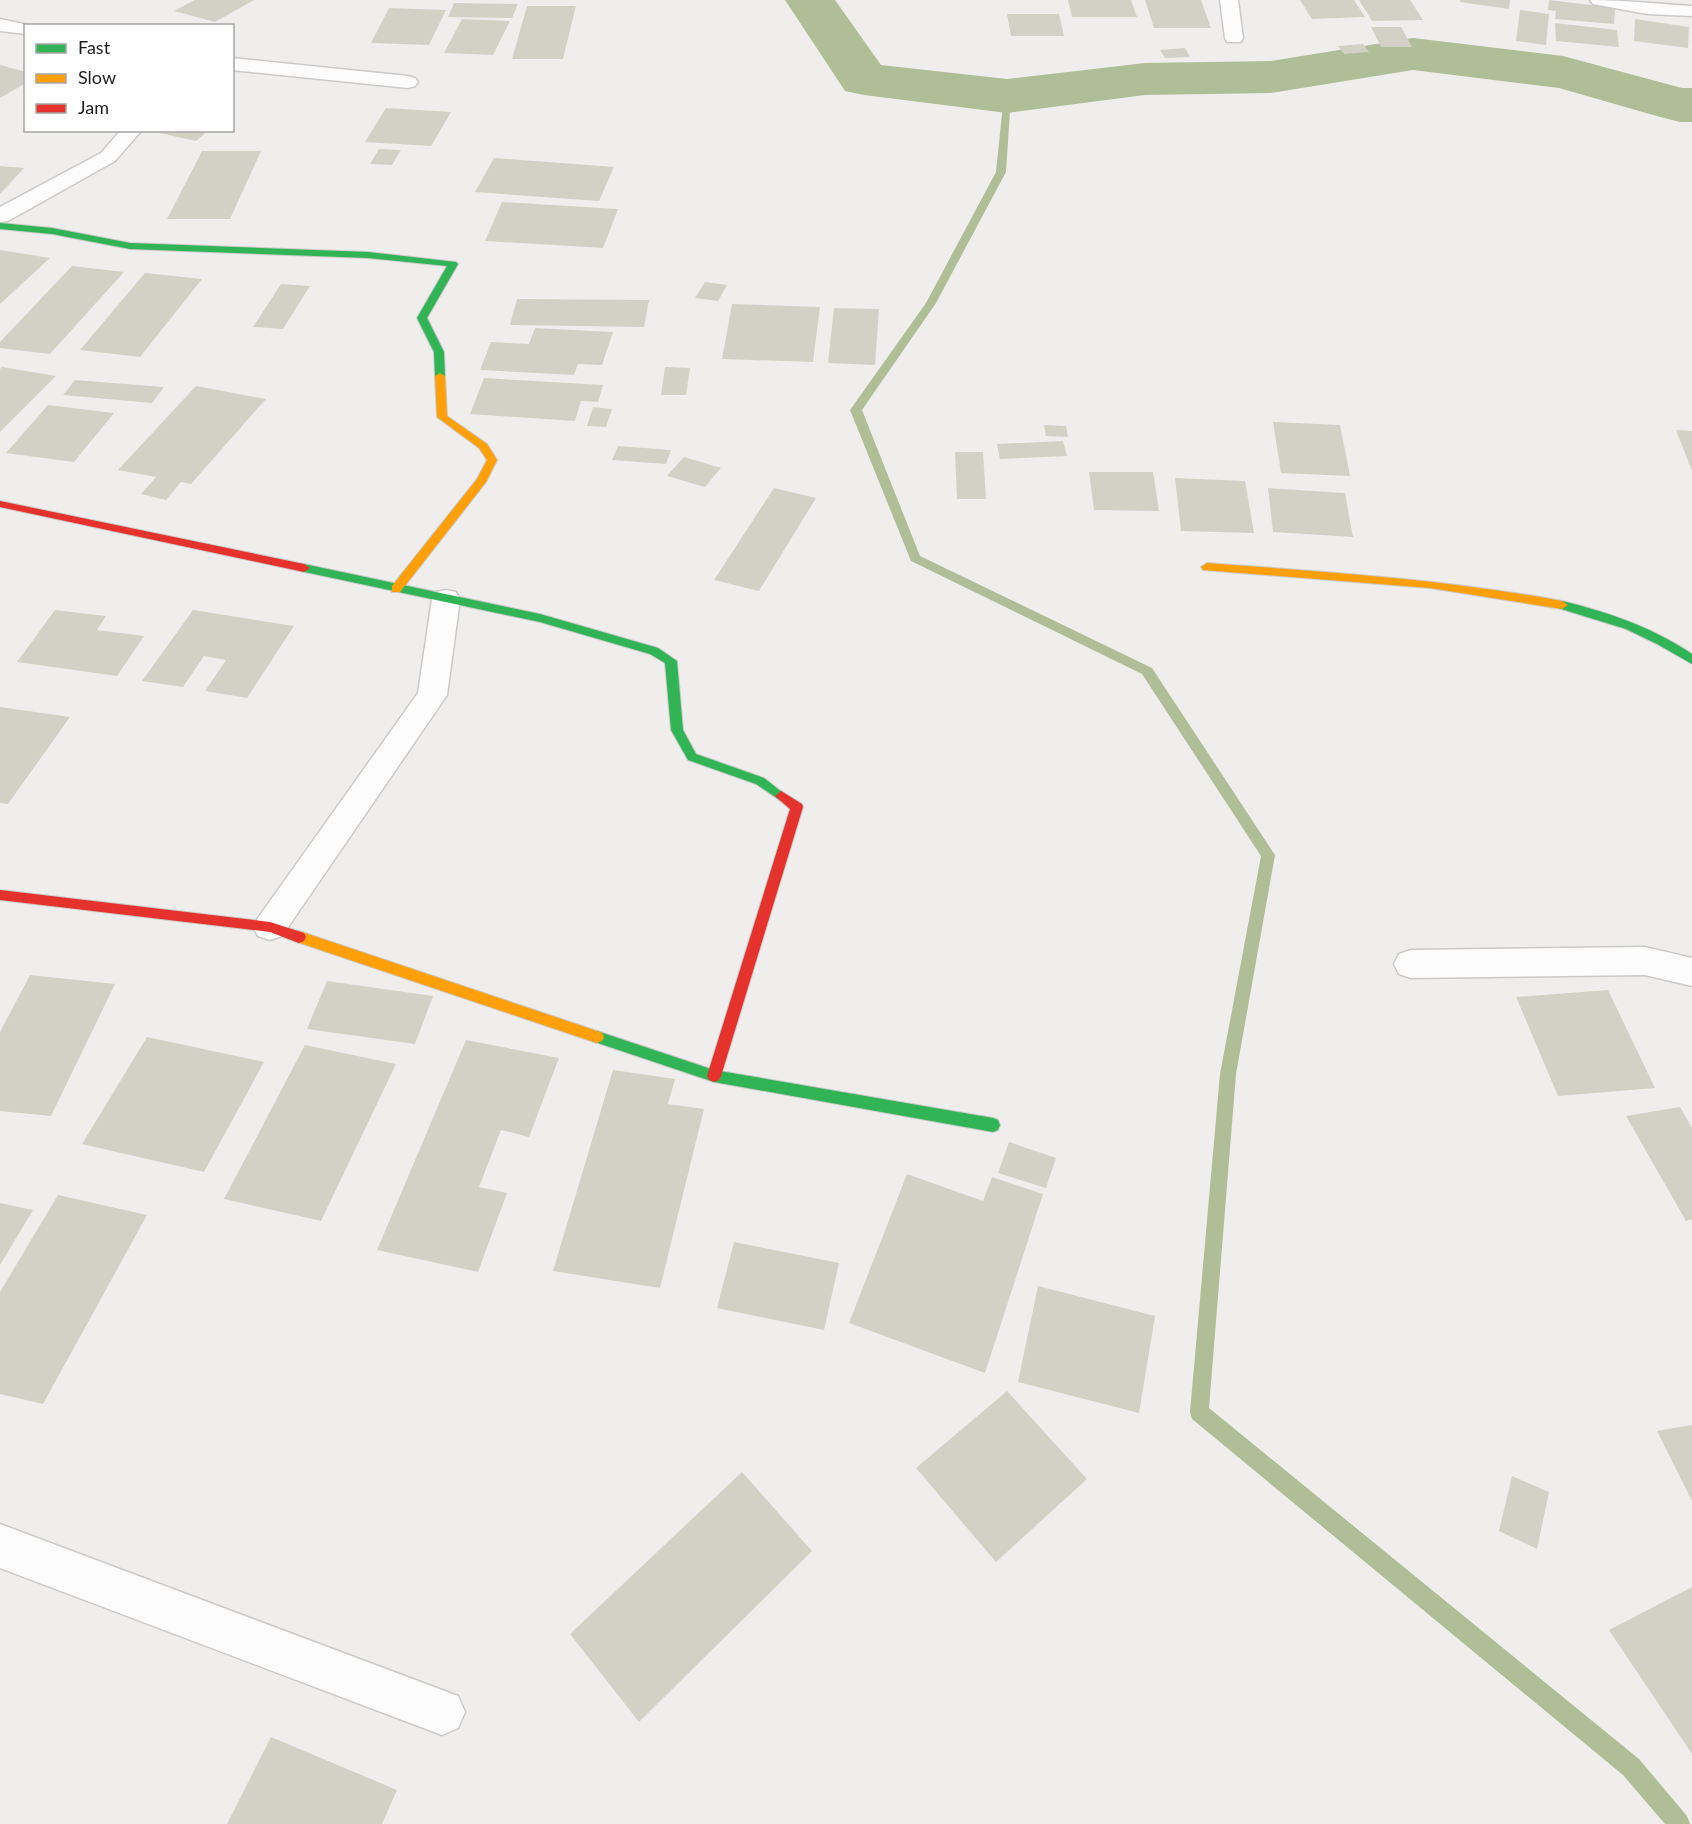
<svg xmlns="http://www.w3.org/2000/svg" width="1692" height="1824" viewBox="0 0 1692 1824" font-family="Lato,sans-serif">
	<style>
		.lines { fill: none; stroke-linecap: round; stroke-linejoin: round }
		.stream { fill: #afbe97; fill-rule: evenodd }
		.river { fill: #afbe97; fill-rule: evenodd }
		.building { fill: #d3d1c5 }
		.street-casing { stroke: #cbcac8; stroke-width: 3 }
		.fast-casing { stroke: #cbcac8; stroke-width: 2 }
		.slow-casing { stroke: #cbcac8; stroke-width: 2 }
		.jam-casing { stroke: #cbcac8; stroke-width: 2 }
		.street { fill: #fdfcfc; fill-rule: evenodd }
		.fast { fill: #30b455; fill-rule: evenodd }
		.slow { fill: #ff9f0a; fill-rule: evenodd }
		.jam { fill: #e5322d; fill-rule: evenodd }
	</style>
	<rect width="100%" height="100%" fill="#f0eeec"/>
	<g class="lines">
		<!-- stream -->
		<path class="stream" d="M1004,94l7,2 -5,76 -70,131 -74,107 58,146 232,112 123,187 -39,219 -27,334 430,351 48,57 3,8h-25l-42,-49 -431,-356 -2,-7 30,-338 41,-218 -119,-182 -231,-113 -61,-151 76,-107 70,-131z"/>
		<!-- river -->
		<path class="river" d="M785,0h50l46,65 126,14 138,-16 126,-2 142,-23 150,18 119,32h10v34h-12l-20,-5 -101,-29 -146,-18 -142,23 -126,2 -138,18 -143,-18 -19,-4z"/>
	</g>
	<!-- building -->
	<g class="building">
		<path d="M195,0h59l-39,22 -41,-11z"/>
		<path d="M1068,0h63l6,17h-65z"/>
		<path d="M1145,0h56l10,28h-57z"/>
		<path d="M1300,0h54l11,17 -53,2z"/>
		<path d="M1359,0h51l13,20 -51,1z"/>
		<path d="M1460,0h50l-1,9 -49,-7z"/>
		<path d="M1549,0l66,8 -1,16 -59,-5 1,-8 -8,-1z"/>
		<path d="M454,3l64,1 -6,14 -64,-1z"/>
		<path d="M527,6h49l-13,53h-51z"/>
		<path d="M389,8l57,2 -17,35 -58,-2z"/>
		<path d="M1520,10l29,4 -3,31 -30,-4z"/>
		<path d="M1007,14h52l5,22h-53z"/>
		<path d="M462,19l48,2 -17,34 -49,-2z"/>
		<path d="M1635,19l54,8 -1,21 -54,-7z"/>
		<path d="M1555,23l62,7 2,17 -63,-6z"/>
		<path d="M1371,27h30l11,20h-31z"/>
		<path d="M1363,44l6,8 -25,2 -6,-8z"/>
		<path d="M1185,48l5,9 -25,1 -5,-8z"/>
		<path d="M0,65l26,7v11l-26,15z"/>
		<path d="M386,108l65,4 -20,34 -66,-4z"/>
		<path d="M146,130h63l-13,11z"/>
		<path d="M379,149l22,1 -9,15 -22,-1z"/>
		<path d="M202,151h59l-31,68h-63z"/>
		<path d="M494,158l120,9 -15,34 -124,-9z"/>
		<path d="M0,166l24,2 -24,26z"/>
		<path d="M502,202l116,7 -15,39 -118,-7z"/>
		<path d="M0,250l50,8 -50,46z"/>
		<path d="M72,266l52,6 -74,82 -50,-6v-6z"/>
		<path d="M145,273l57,6 -62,78 -60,-7z"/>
		<path d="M705,282l22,3 -9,16 -23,-3z"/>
		<path d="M281,284l29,2 -27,43 -30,-2z"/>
		<path d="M517,299l132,1 -5,27 -134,-2z"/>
		<path d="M732,304l88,3 -7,55 -91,-3z"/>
		<path d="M834,308l45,1 -4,56 -47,-2z"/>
		<path d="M535,328l78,4 -11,33 -24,-1 -4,11 -94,-5 11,-28 38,2z"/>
		<path d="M2,367l54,9 -56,56v-63z"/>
		<path d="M665,367l25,1 -4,27h-25z"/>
		<path d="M484,378l119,7 -5,17 -17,-1 -6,20 -105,-7z"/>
		<path d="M75,380l89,7 -12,16 -89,-8z"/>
		<path d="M196,386l70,13 -75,85 -10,-2 -15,18 -25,-6 15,-17 -38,-7z"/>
		<path d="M48,405l66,8 -40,49 -68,-9z"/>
		<path d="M593,407l19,2 -6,18 -19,-1z"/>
		<path d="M1273,422l67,3 10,51 -69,-3z"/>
		<path d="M1044,425l22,1 2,11 -22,-1z"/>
		<path d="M1676,430l16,1v40z"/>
		<path d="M1063,441l4,15 -67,3 -3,-15z"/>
		<path d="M618,446l53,4 -5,14 -54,-4z"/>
		<path d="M955,452h28l3,47h-29z"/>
		<path d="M684,457l37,11 -16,19 -38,-11z"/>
		<path d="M1089,472h64l6,39 -65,-1z"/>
		<path d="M1175,478l70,3 9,52 -73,-2z"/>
		<path d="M774,488l42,10 -57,93 -45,-11z"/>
		<path d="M1268,488l77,5 8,44 -80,-5z"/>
		<path d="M55,610l51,6 -9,14 47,6 -27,40 -100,-14z"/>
		<path d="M193,610l101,16 -47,72 -42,-7 21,-31 -22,-4 -21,31 -41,-6z"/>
		<path d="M0,707l70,10 -62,87 -8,-1z"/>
		<path d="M30,975l85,9 -64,132 -51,-5v-79z"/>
		<path d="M327,981l106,15 -18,48 -108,-15z"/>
		<path d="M1608,990l47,98 -97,8 -42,-99z"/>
		<path d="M147,1037l117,25 -60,110 -122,-28z"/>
		<path d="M466,1040l93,18 -30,79 -28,-7 -22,57 28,6 -29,79 -101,-22z"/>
		<path d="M305,1045l91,19 -75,157 -97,-22z"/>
		<path d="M613,1070l62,9 -7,25 36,5 -44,179 -107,-17z"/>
		<path d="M1680,1107l12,21v91l-6,2 -60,-105z"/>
		<path d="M1009,1142l47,16 -10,30 -48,-15z"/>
		<path d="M907,1174l76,27 9,-24 51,17 -58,179 -136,-50z"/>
		<path d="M58,1195l89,20 -104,189 -43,-10v-102z"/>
		<path d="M0,1203l33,7 -33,55z"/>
		<path d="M734,1242l105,21 -15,67 -107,-22z"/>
		<path d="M1038,1286l117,30 -16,97 -121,-31z"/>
		<path d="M1007,1391l80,88 -91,83 -80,-94z"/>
		<path d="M1692,1425v76l-35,-70z"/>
		<path d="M742,1472l70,79 -173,171 -69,-88z"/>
		<path d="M1512,1476l37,16 -12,57 -38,-18z"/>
		<path d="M1692,1587v167l-83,-124z"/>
		<path d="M271,1737l126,53 -15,34h-155z"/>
	</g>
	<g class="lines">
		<!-- street casing -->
		<g class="street-casing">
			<g id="street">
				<path d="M1220,0h18l5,38 -2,4h-14l-2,-4z"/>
				<path d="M1590,0c34,0 68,4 102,6v10l-45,-2 -54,-10z"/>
				<path d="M0,19l33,7h-7v8l-26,-3z"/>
				<path d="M232,58l176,18 7,2 3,4 -3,4 -7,2 -176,-18z"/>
				<path d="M121,130h21l-27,31 -107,60 -8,1v-15l101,-54z"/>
				<path d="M446,590l10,2 4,7 -13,96 -165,241 -12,4 -12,-4 -5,-9 5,-9 160,-225 14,-94 4,-7z"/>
				<path d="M1645,947l47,11v28l-47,-11 -234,3 -12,-4 -5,-10 5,-10 12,-4z"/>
				<path d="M0,1524l458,172 7,16 -7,16 -16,7 -442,-167z"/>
			</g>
		</g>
		<!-- fast casing -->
		<g class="fast-casing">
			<g id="fast">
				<path d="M0,223l52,5 78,15 238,9 88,10 2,2 -31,54 17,34 1,24 -5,3 -5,-3 -1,-24 -17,-34 30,-52 -79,-8 -238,-9 -78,-15 -52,-5z"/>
				<path d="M304,564l236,50 118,34 19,13 6,69 13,24 68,24 23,18 -6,5 -25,-17 -68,-24 -17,-30 -6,-67 -15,-9 -110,-32 -240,-51v-6z"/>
				<path d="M1562,601c46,11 90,26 130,53v10l-35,-20 -31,-15 -68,-21 -2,-3z"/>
				<path d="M597,1031l117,39 279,48 5,2 2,5 -2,5 -5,2 -279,-50 -122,-41 -2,-4 2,-4z"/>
			</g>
		</g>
		<!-- slow casing -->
		<g class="slow-casing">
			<g id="slow">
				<path d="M440,373l5,3 2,40 40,28 10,16 -11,22 -86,110h-8v-6l85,-107 10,-19 -8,-12 -42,-31 -2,-41z"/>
				<path d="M1207,563c119,9 238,16 355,38l6,4 -6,4 -132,-21 -227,-18 -2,-3z"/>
				<path d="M299,931l298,100 5,2 2,4 -2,4 -5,2 -303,-102 -2,-4 2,-4z"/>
			</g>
		</g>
		<!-- jam casing -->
		<g class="jam-casing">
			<g id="jam">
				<path d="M0,501l304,63 6,4 -6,4 -304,-65z"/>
				<path d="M781,791l21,13 1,3 -82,269 -2,4 -5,2 -5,-2 -2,-4 83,-267 -15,-13z"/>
				<path d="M0,890l270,32 34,11 2,4 -2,4 -5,2 -29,-11 -270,-32z"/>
			</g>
		</g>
		<!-- street -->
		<use href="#street" class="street"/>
		<!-- fast -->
		<use href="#fast" class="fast"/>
		<!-- slow -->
		<use href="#slow" class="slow"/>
		<!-- jam -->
		<use href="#jam" class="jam"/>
	</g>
	<!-- legend -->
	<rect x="24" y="24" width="210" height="108" fill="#ffffff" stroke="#a5a5a4" stroke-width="1.5"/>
	<rect x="36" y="44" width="30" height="9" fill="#30b455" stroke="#a5a5a4" stroke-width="1.5"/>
	<text x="78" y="54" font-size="18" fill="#1e1d1b">Fast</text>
	<rect x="36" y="74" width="30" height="9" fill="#ff9f0a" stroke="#a5a5a4" stroke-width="1.5"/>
	<text x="78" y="84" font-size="18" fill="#1e1d1b">Slow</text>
	<rect x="36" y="104" width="30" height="9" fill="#e5322d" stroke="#a5a5a4" stroke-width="1.5"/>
	<text x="78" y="114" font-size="18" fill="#1e1d1b">Jam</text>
</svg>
